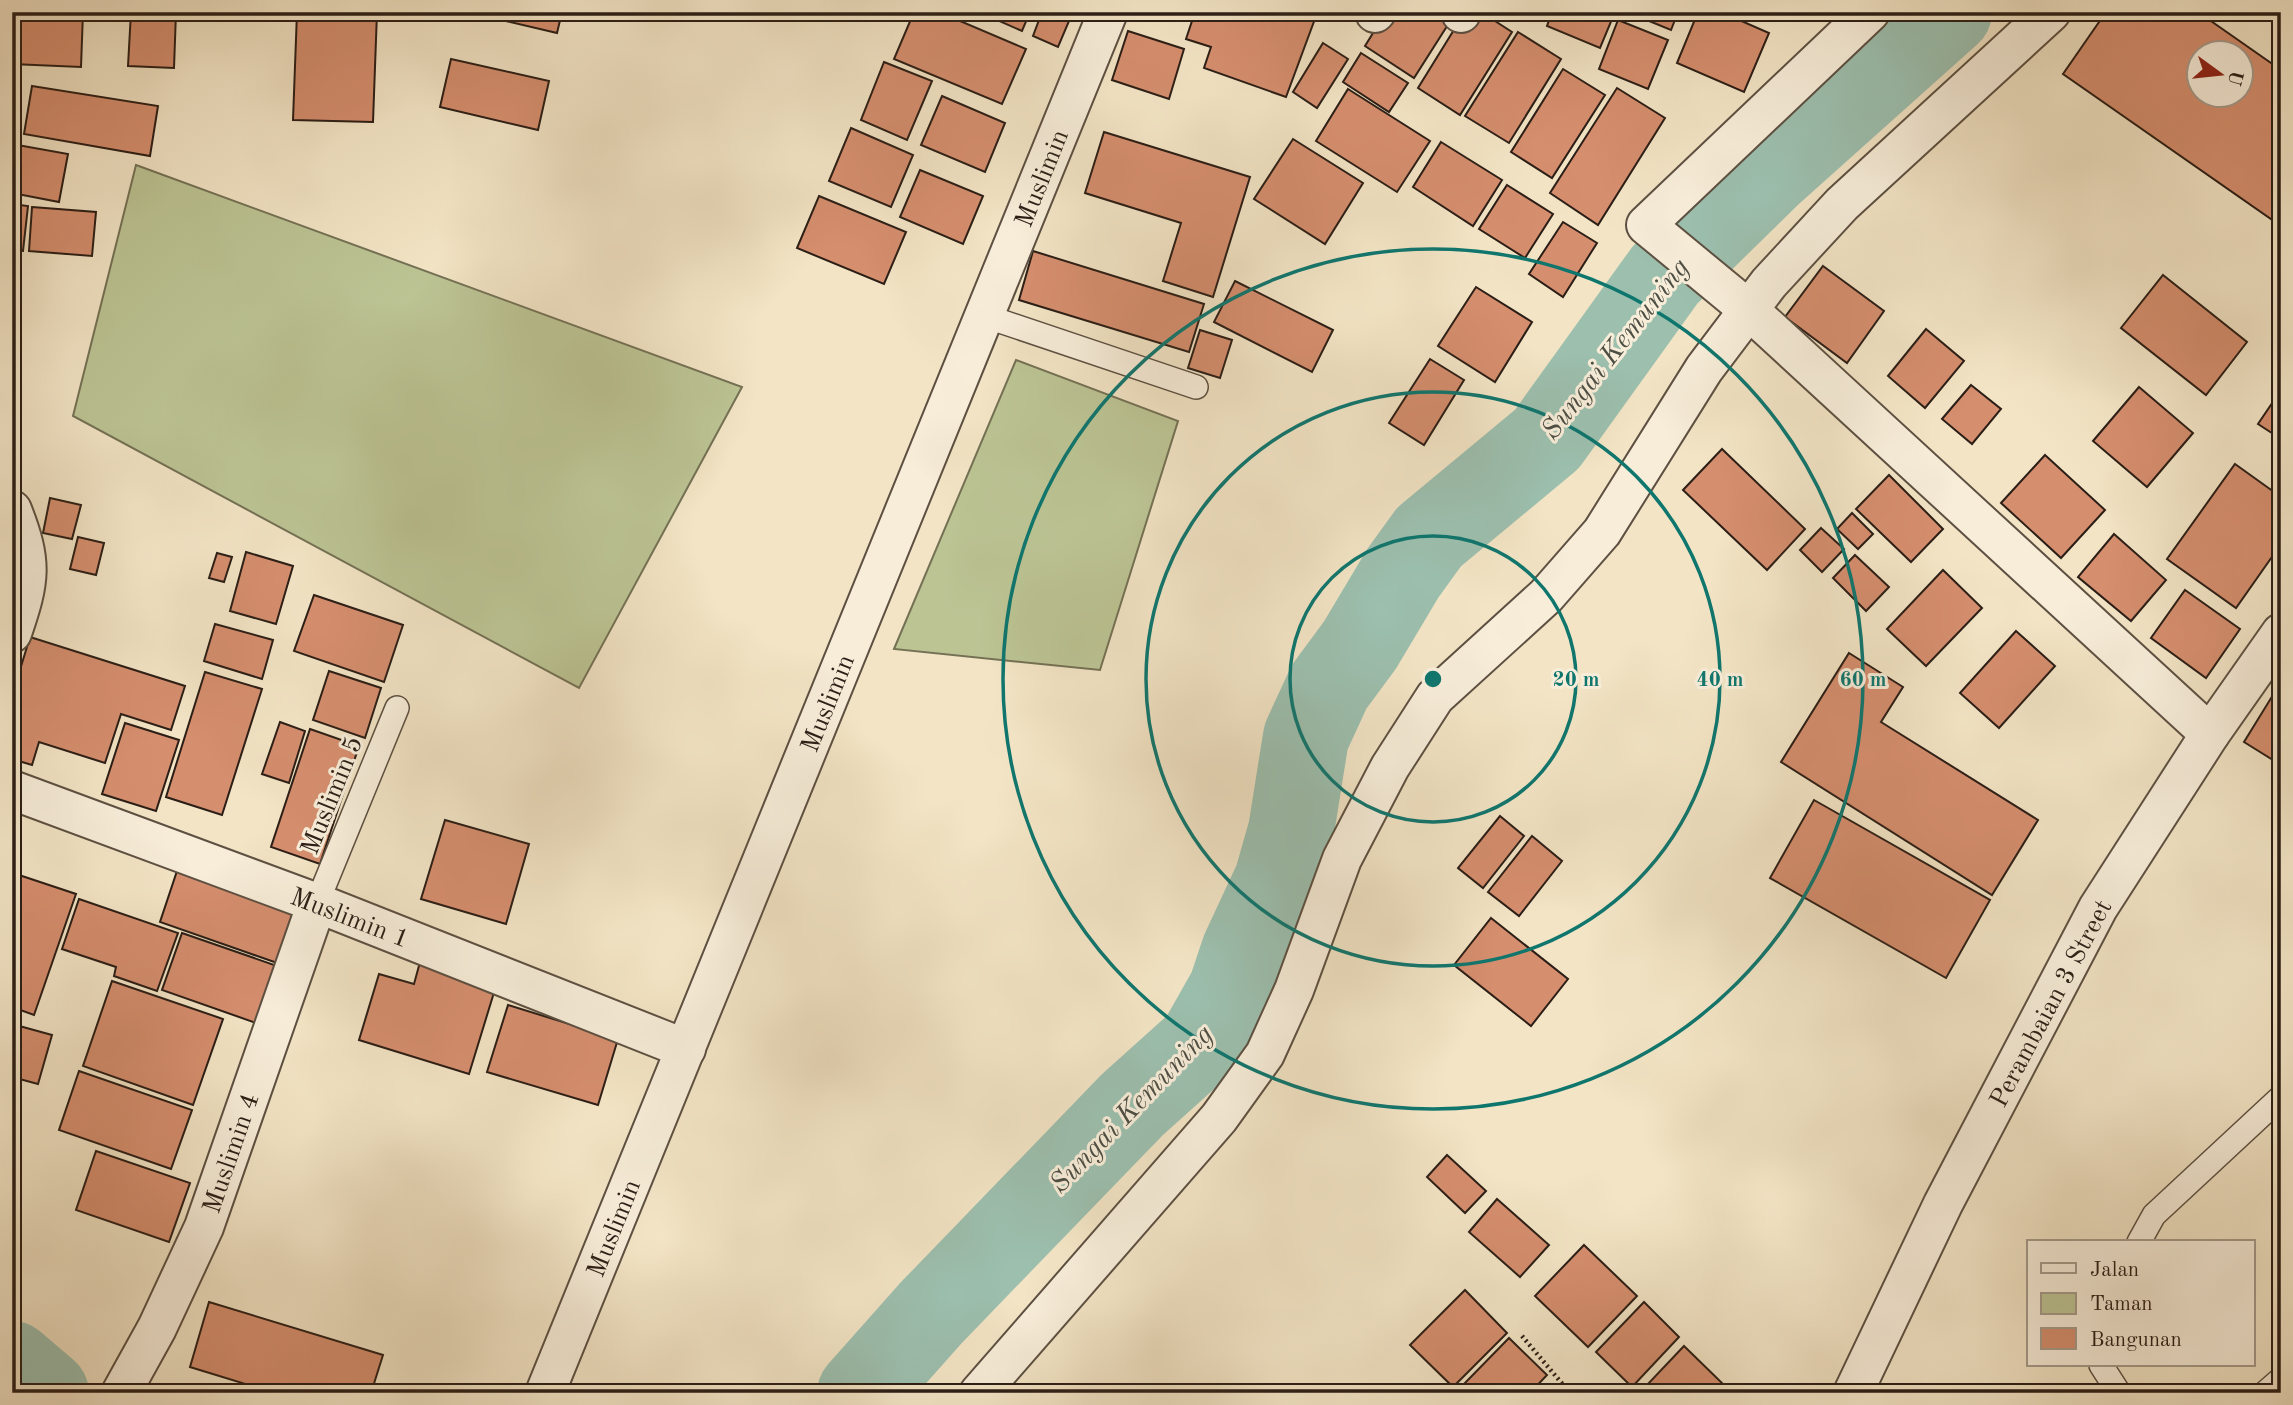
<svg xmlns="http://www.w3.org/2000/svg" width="2293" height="1405" viewBox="0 0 2293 1405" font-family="'Old Standard TT',serif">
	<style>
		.green { fill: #bcc494; stroke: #747155; stroke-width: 2 }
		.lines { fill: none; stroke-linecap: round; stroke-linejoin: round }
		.river { stroke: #9cbfae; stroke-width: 86 }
		.building { fill: #d58e6e; stroke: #2b1e16; stroke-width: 2; fill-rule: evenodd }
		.lane-casing { stroke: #5d5042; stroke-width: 26 }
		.street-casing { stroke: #5d5042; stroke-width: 42 }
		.path { stroke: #2b1e16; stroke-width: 4.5; stroke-dasharray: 2 3.5; stroke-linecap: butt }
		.lane { stroke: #f7edd9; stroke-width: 23 }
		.street { stroke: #f7edd9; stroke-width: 38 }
		.ring { fill: none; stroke: #0f766e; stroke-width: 3.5 }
		.labels { text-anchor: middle; stroke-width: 6; stroke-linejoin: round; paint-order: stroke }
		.street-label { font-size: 26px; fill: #2b1e16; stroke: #f7edd9 }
		.water-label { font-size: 28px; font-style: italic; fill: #4d4e44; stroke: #f7edd9 }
		.centre { fill: #0f766e; stroke: #f7edd9; stroke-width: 3.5 }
		.ring-label { font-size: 21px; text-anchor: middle; font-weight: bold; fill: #0f766e; stroke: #f7edd9; stroke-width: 6; stroke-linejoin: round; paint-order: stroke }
	</style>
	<rect width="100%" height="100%" fill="#f2e4c5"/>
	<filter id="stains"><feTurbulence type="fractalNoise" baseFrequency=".00286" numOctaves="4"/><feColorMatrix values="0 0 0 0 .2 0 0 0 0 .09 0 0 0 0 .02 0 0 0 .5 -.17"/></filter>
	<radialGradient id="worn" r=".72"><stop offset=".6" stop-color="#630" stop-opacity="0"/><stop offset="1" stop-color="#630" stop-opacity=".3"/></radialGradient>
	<!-- green -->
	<g class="green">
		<path d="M136,165l606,222 -163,301 -506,-272z"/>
		<path d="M1016,360l162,61 -78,249 -206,-21z"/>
	</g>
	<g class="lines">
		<!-- river -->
		<g class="river">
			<path d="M12,1364l34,29"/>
			<path d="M860,1393l71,-80 201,-208 69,-62 30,-53 13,-39 33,-71 14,-49 15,-94 23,-50 31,-42 43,-72 26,-36 118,-98 118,-164 103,-101 181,-162"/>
		</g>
	</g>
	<!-- building -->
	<g class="building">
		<path d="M12,12h71l-2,55 -69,-3z"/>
		<path d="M131,12h45l-2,56 -46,-2z"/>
		<path d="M297,12h80l-4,110 -80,-2z"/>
		<path d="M467,12h95l-5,21z"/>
		<path d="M914,12h25l87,37 -24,55 -108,-45z"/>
		<path d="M979,12h51l-8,19z"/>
		<path d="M1042,12l30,2 -14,33 -25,-11z"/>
		<path d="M1195,12h110l11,4 -30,81 -82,-29 7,-21 -25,-8z"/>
		<path d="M1386,12h70l-42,66 -49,-32z"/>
		<path d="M1465,12h16l31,20 -52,83 -42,-27z"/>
		<path d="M1552,12h63l-15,36 -53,-22z"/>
		<path d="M1627,12h51l-7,18z"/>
		<path d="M1698,12h23l48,21 -25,59 -67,-29z"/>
		<path d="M2106,12h92l83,58v156l-218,-152zM2198,52h42v42h-42z"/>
		<path d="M1618,20l50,20 -20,49 -49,-20z"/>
		<path d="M1128,31l56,18 -15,50 -57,-19z"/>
		<path d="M1518,32l43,27 -52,84 -44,-27z"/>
		<path d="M1323,43l25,16 -31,49 -24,-16z"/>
		<path d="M1361,53l47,30 -19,29 -46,-30z"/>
		<path d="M451,59l98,22 -11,49 -98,-23z"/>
		<path d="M884,62l48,19 -25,59 -46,-20z"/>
		<path d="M1563,69l42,26 -53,83 -41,-26z"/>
		<path d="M32,86l126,20 -8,50 -126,-22z"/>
		<path d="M1617,88l48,30 -67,107 -48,-32z"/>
		<path d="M1348,89l82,52 -33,51 -81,-51z"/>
		<path d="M942,96l63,27 -20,49 -64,-27z"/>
		<path d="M851,128l62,27 -22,52 -62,-26z"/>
		<path d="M1104,132l146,45 -37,120 -50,-16 18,-58 -96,-30z"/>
		<path d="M1293,139l70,44 -38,61 -71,-45z"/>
		<path d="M1441,142l61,38 -29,46 -60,-39z"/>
		<path d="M12,144l56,10 -9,48 -47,-9z"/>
		<path d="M920,170l63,26 -20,48 -63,-27z"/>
		<path d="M1507,185l46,29 -28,44 -46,-29z"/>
		<path d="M819,196l87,36 -22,52 -87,-36z"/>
		<path d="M12,204l16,2 -5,45 -11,-1z"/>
		<path d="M32,207l64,5 -4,44 -63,-5z"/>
		<path d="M1563,222l34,21 -34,54 -34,-23z"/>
		<path d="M1033,251l171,53 -15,48 -170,-52z"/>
		<path d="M1823,266l61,45 -37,52 -62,-46z"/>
		<path d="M2163,275l84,67 -41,53 -85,-67z"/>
		<path d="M1235,281l98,49 -21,42 -98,-50z"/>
		<path d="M1476,287l56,35 -37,60 -57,-36z"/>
		<path d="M1926,329l38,32 -39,47 -37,-32z"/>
		<path d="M1200,330l32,10 -12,38 -32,-10z"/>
		<path d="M1430,359l34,21 -40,65 -35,-22z"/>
		<path d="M1971,385l30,24 -29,35 -30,-25z"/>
		<path d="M2139,387l54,46 -46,54 -54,-46z"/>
		<path d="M2281,390v49l-23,-15z"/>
		<path d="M1722,449l83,80 -38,41 -84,-80z"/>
		<path d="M2045,455l60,55 -44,48 -60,-55z"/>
		<path d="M2235,464l46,33v47l-45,64 -69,-49z"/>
		<path d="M1889,475l54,54 -32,33 -55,-53z"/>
		<path d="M50,498l31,7 -9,34 -29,-6z"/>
		<path d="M1852,513l21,21 -15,15 -21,-20z"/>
		<path d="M1821,528l23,21 -22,23 -22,-22z"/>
		<path d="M2114,534l52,46 -35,41 -53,-44z"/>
		<path d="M78,537l26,6 -8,32 -26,-6z"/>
		<path d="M246,552l47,14 -17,58 -46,-13z"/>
		<path d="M217,553l15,4 -8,25 -15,-4z"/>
		<path d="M1855,555l34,32 -23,24 -33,-33z"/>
		<path d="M1943,570l39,38 -56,58 -39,-37z"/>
		<path d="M2185,590l55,39 -34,49 -55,-40z"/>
		<path d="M314,595l89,30 -19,57 -90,-31z"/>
		<path d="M215,624l58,16 -11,39 -58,-18z"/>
		<path d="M2016,631l39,35 -56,62 -39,-35z"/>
		<path d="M30,637l155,49 -14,44 -50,-16 -16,49 -66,-21 -7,23 -20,-6v-63z"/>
		<path d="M1849,653l54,34 -22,35 157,98 -46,75 -211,-133z"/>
		<path d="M329,671l52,17 -16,50 -52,-18z"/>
		<path d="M205,672l57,17 -40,126 -56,-18z"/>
		<path d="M2281,682v83l-37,-23z"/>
		<path d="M280,722l25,9 -16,52 -27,-9z"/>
		<path d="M125,723l54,17 -23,71 -54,-17z"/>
		<path d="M310,729l49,17 -39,118 -49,-17z"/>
		<path d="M1814,800l176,100 -44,78 -176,-100z"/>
		<path d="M1500,816l24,20 -41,52 -25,-20z"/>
		<path d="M445,820l84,24 -23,80 -85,-25z"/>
		<path d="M1532,836l30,25 -43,55 -31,-24z"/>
		<path d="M180,862l121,42 -21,60 -120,-42z"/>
		<path d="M13,873l63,21 -42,121 -22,-8z"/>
		<path d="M79,899l99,34 -21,58 -43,-15 2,-9 -54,-18z"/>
		<path d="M1491,918l77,61 -37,47 -77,-61z"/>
		<path d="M182,933l98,34 -21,57 -97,-34z"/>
		<path d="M420,962l76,24 -27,88 -110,-34 20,-66 35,10z"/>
		<path d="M112,981l111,38 -30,86 -110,-39z"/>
		<path d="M508,1005l110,34 -20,66 -111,-33z"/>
		<path d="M12,1024l40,11 -14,49 -26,-7z"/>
		<path d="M79,1071l113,39 -21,59 -112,-39z"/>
		<path d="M96,1151l94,32 -21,59 -93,-32z"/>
		<path d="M1447,1155l39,36 -21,22 -38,-36z"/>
		<path d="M1497,1199l52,46 -29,32 -51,-45z"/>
		<path d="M1584,1245l53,51 -49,51 -53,-51z"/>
		<path d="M1465,1290l42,43 -54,54 -43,-42z"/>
		<path d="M209,1302l174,53 -12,38h-96l-85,-26z"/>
		<path d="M1644,1302l35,35 -47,50 -36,-35z"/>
		<path d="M1509,1338l38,37 -17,18h-61l-7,-7z"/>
		<path d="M1684,1346l39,38 -8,9h-63l-6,-7z"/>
	</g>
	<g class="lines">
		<!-- lane casing -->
		<g class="lane-casing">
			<g id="lane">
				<path d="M985,316l211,71"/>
				<path d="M317,903l80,-195"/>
				<path d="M2139,1242l15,-27 127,-118"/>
				<path d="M2101,1365l18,28"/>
				<path d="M2265,1393l16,-14"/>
			</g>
		</g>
		<!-- street casing -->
		<g class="street-casing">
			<g id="street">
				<path d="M1870,12l-224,213 103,85 461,424"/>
				<path d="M1375,13l1,-1"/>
				<path d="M1461,13v-1"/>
				<path d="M12,510c21,53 18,70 0,123"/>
				<path d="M12,790l305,113 369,146"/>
				<path d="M121,1393l36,-65 47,-101 113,-324"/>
				<path d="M545,1393l563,-1381"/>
				<path d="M979,1393l240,-275 46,-64 29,-64 48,-131 48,-92 45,-70 111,-101 56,-64 102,-163 65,-86 73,-79 209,-192"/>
				<path d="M1853,1393l90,-189 155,-296 112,-174 71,-101"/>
			</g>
		</g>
		<!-- path -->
		<path class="path" d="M1522,1336l48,57"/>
		<!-- lane -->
		<use href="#lane" class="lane"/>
		<!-- street -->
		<use href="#street" class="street"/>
	</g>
	<!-- distance rings -->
	<g class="ring">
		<circle cx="1433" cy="679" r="143"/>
		<circle cx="1433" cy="679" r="287"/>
		<circle cx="1433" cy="679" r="430"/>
	</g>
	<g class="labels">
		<!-- street labels -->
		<g class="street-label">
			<text transform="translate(1041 178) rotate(-68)" y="9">Muslimin</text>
			<text transform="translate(827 703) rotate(-68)" y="9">Muslimin</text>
			<text transform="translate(331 795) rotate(-68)" y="9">Muslimin 5</text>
			<text transform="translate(350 917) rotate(21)" y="9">Muslimin 1</text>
			<text transform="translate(2050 1003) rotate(-62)" y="9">Perambaian 3 Street</text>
			<text transform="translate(230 1153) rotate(-71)" y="9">Muslimin 4</text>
			<text transform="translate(613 1228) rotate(-68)" y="9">Muslimin</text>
		</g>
		<!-- water labels -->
		<g class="water-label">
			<text transform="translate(1614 348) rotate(-52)" y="10">Sungai Kemuning</text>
			<text transform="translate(1130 1108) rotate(-46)" y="10">Sungai Kemuning</text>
		</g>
	</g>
	<circle cx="1433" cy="679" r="10" class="centre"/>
	<g class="ring-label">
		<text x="1576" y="686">20 m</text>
		<text x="1720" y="686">40 m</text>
		<text x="1863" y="686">60 m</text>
	</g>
	<!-- margin -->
	<rect width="2293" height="1405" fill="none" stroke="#f2e4c5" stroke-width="42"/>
	<rect x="14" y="14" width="2265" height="1377" fill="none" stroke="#2b1e16" stroke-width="3.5"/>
	<rect x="21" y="21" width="2251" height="1363" fill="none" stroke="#2b1e16" stroke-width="2"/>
	<!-- legend -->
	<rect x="2027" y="1240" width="228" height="126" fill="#f7edd9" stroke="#a59a8b" stroke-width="2"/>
	<rect x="2041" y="1263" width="35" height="10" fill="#f7edd9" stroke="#a59a8b" stroke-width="2"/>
	<text x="2090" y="1276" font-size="21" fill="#2b1e16">Jalan</text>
	<rect x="2041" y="1293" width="35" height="21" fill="#bcc494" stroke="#a59a8b" stroke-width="2"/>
	<text x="2090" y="1310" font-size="21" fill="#2b1e16">Taman</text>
	<rect x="2041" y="1328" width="35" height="21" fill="#d58e6e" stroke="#a59a8b" stroke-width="2"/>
	<text x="2090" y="1346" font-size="21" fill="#2b1e16">Bangunan</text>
	<!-- north arrow -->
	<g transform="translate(2220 74) rotate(105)"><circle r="33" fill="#f7edd9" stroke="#a59a8b" stroke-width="2"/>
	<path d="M0-5L12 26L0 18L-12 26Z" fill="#8f2418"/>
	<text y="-10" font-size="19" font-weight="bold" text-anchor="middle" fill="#2b1e16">U</text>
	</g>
	<rect width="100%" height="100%" filter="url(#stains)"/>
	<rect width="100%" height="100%" fill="url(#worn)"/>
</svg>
